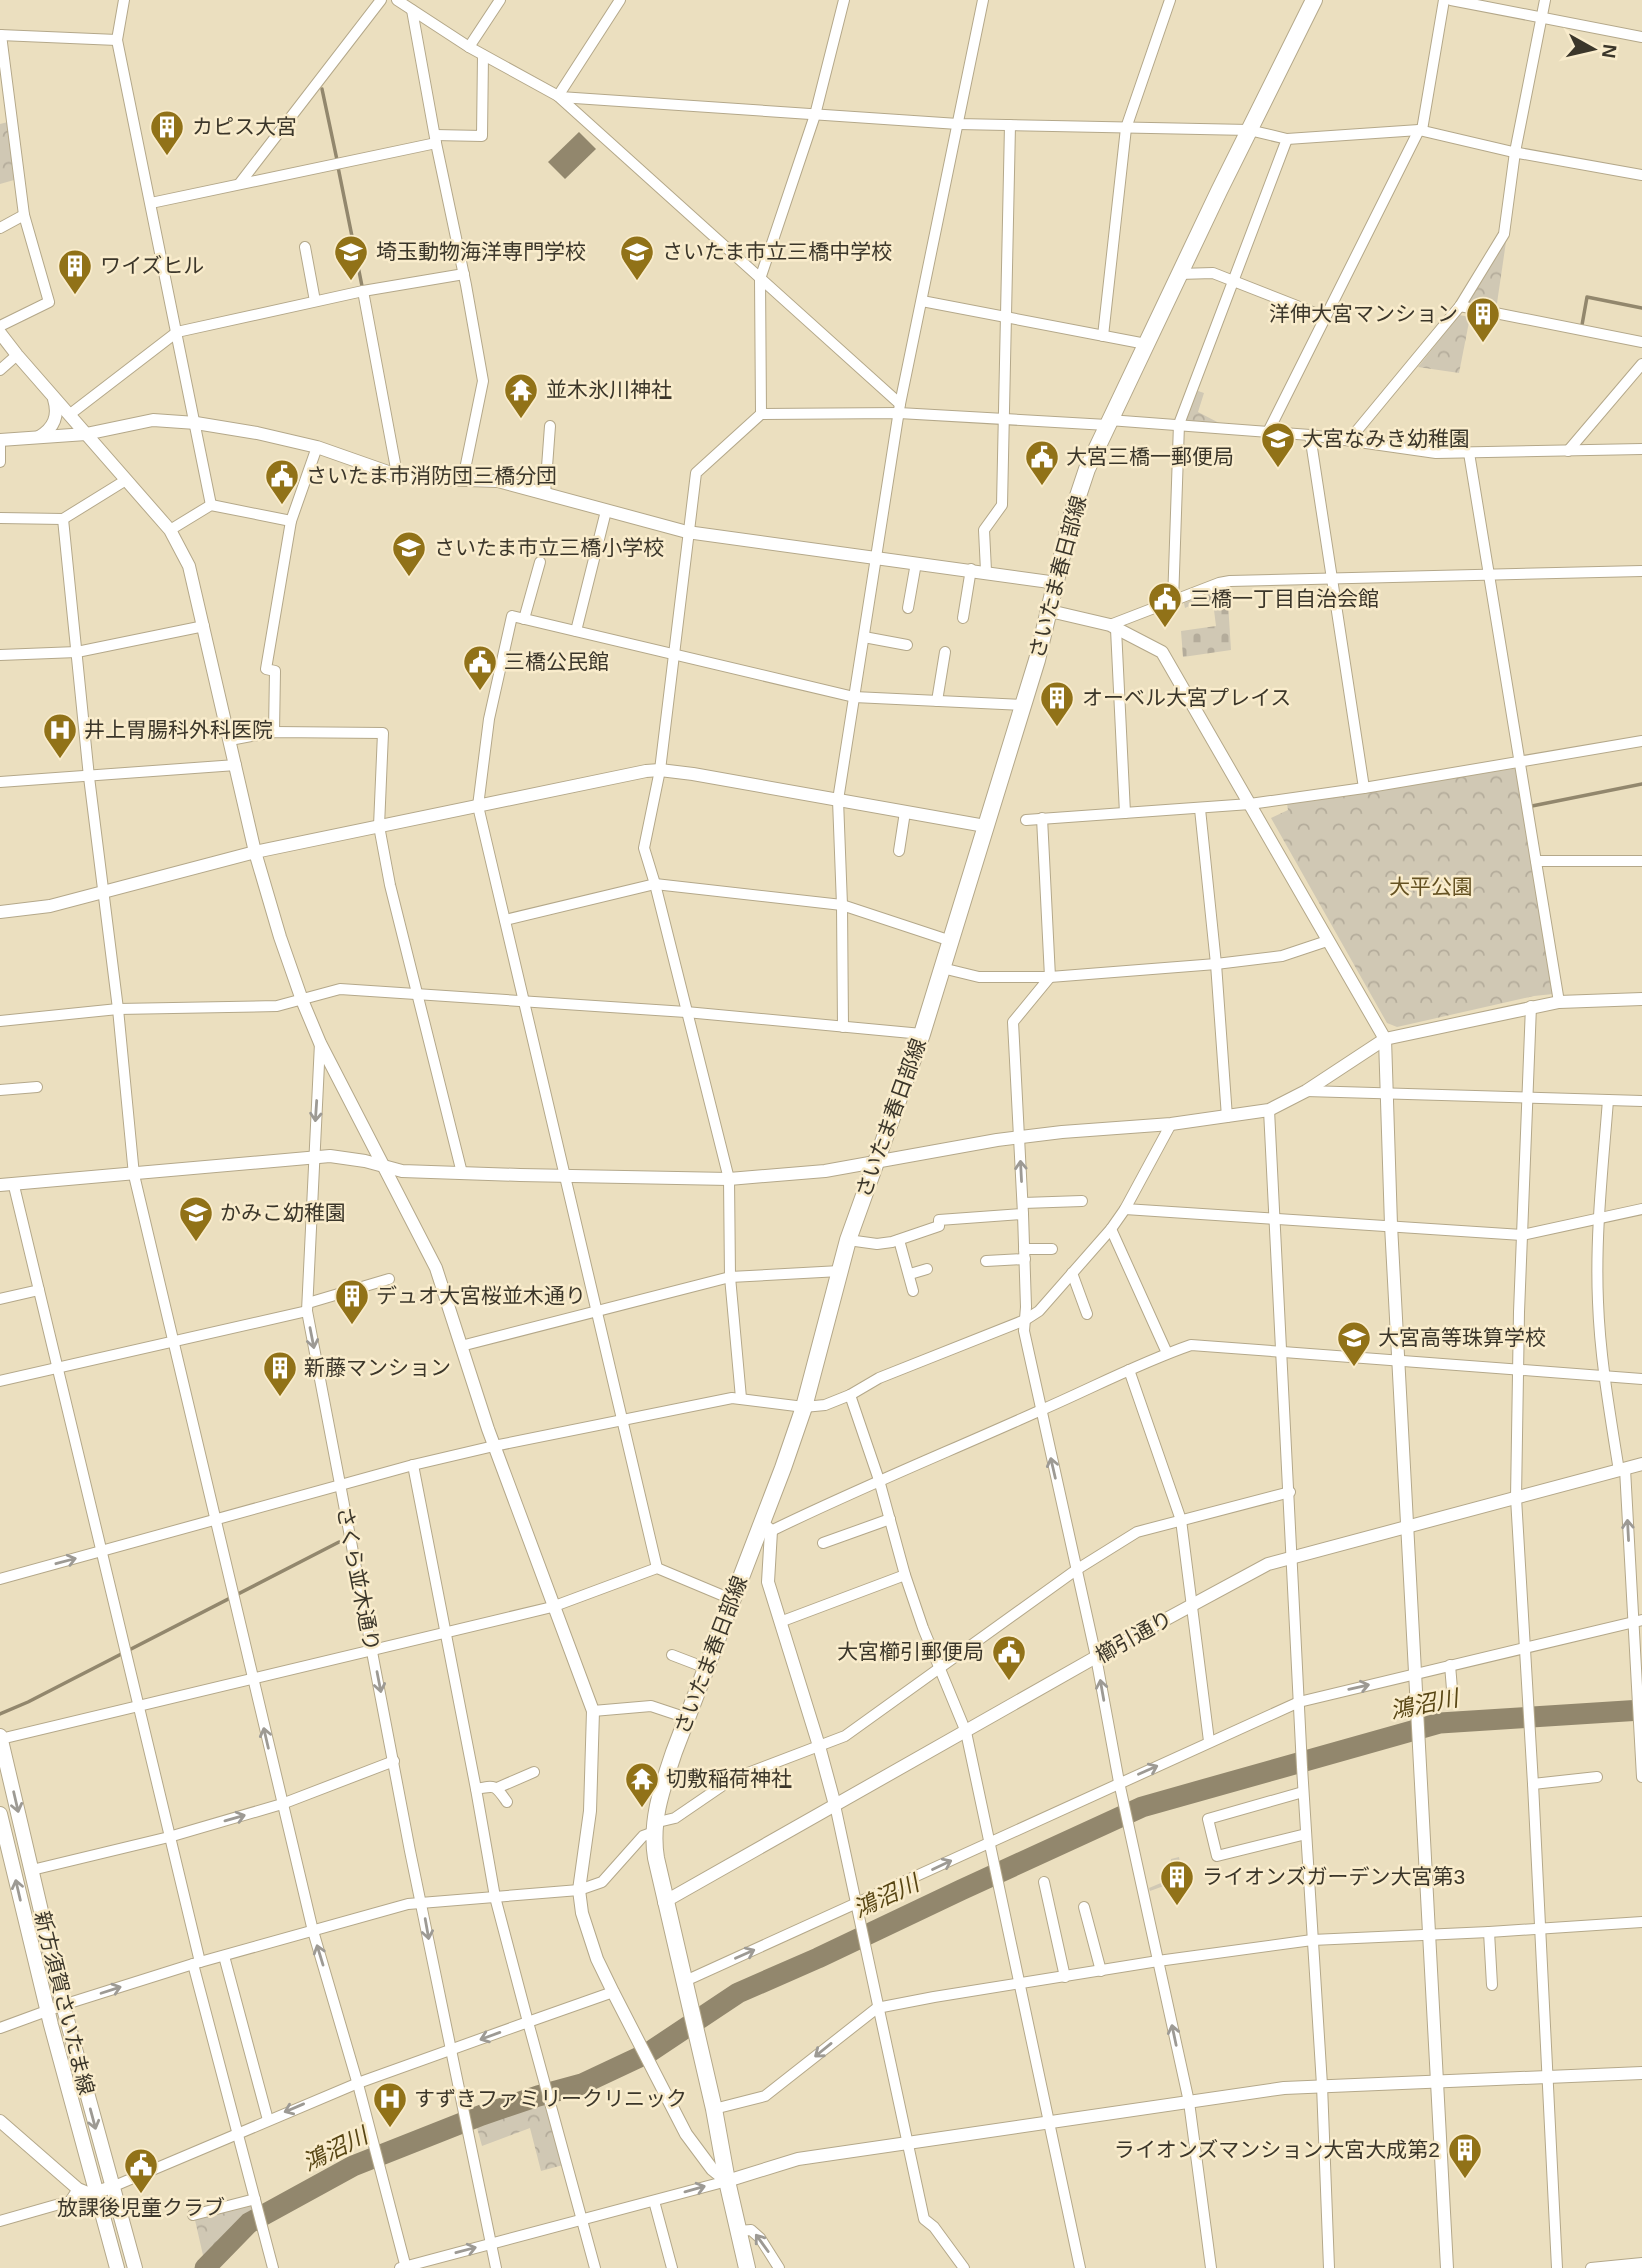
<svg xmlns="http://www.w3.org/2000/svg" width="1642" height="2268" viewBox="0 0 1642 2268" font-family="Arial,'Noto Sans JP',sans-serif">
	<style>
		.cemetery { fill: url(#cemetery-stones) }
		.park { fill: url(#park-crowns) }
		.water { fill: #92876d }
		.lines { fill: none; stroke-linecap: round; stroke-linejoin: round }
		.stream { stroke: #92876d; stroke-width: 3.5 }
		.river { stroke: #92876d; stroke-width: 21 }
		.minor-casing { stroke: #b4a88a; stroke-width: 12 }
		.tertiary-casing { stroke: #b4a88a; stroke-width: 14 }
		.secondary-casing { stroke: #b4a88a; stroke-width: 16 }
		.primary-casing { stroke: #b4a88a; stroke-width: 18 }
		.minor { stroke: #fff; stroke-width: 10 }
		.tertiary { stroke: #fff; stroke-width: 12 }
		.secondary { stroke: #fff; stroke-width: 14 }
		.primary { stroke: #fff; stroke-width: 16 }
		.oneway { stroke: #9d9a94 }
		.labels { text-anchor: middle; stroke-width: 5; stroke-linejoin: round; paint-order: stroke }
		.poi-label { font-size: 21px; fill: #3b362a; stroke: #f9eccc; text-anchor: start }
		.street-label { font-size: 21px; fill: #3b362a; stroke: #f9eccc }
		.park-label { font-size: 21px; fill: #655222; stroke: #f9eccc }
		.water-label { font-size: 23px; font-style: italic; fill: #584614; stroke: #f9eccc }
	</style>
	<defs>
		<pattern id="cemetery-stones" width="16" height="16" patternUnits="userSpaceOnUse" patternTransform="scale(1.75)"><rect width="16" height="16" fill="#d0c8b4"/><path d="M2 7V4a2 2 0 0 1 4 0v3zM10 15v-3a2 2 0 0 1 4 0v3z" fill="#b4ac9b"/></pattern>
		<pattern id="park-crowns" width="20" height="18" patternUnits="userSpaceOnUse" patternTransform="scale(1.75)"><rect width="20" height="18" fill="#d0c8b4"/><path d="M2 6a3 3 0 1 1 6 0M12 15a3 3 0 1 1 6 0" fill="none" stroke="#b4ac9b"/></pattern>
	</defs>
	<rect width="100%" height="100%" fill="#ebdfbf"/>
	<!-- cemetery -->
	<path class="cemetery" d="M1227,587l4,63 -48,7 -2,-26 35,-5 -3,-24 -17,1 -11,5 -1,-5z"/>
	<!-- park -->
	<g class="park">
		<path d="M8,122l6,58 -14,4v-60z"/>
		<path d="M1507,235l-11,75 -30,-6z"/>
		<path d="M1459,315l11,2 -11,56 -41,-6z"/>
		<path d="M1195,390l9,3 -6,19 25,13 -39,-4z"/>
		<path d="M1518,768l35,226 -19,2 -137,31 -10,-4 -116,-205 17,-8 -1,-6z"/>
		<path d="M1179,1857l4,22 -33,12 -1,-3 19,-8 3,-21z"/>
		<path d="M546,2098l17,67 -22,6 -11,-43 -48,18 -6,-22z"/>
		<path d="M252,2205l4,12 -10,4 -41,43 -10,-44z"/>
	</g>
	<!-- water -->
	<path class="water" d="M579,132l17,17 -31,30 -17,-17z"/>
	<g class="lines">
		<!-- stream -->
		<g class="stream">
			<path d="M322,89l15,71"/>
			<path d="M338,167l24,119"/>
			<path d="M1582,325l5,-28 55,11"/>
			<path d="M1532,806l110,-22"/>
			<path d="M0,1714l28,-12 311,-160"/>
		</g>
		<!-- river -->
		<path class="river" d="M205,2268l44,-45 104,-57 129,-51 56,-19 44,-12 66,-31 90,-60 80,-35 143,-68 181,-83 298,-84 202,-13"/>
		<!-- minor casing -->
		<g class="minor-casing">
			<g id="minor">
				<path d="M124,0l-7,40 94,465"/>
				<path d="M397,0l72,47 91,50 398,27 291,6 38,9 132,-9 94,22 129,23"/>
				<path d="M620,0l-62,96 342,308"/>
				<path d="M1451,0l191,37"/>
				<path d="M412,10l24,133 30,142 17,96 -20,98"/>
				<path d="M0,35l117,5"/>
				<path d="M469,47l31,-47"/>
				<path d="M1422,130l22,-130"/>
				<path d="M435,135l47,1 1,-81"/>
				<path d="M240,183l141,-183"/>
				<path d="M151,203l285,-60"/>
				<path d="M0,228l24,-13"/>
				<path d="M305,247l10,54"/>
				<path d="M1179,274l34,-1 112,44"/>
				<path d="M363,291l34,183"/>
				<path d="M922,301l224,43"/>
				<path d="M1460,306l182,36"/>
				<path d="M0,326l49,-24 -25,-87 -23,-180"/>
				<path d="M1103,336l23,-208 44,-128"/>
				<path d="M0,370l17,-15"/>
				<path d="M761,414l138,-1 208,12"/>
				<path d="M69,415l108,-83 186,-41 101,-17"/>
				<path d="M1109,420l201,15 126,18 206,-4"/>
				<path d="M1268,432l151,-302"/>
				<path d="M1310,435l54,353"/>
				<path d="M1350,439l110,-133 44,-72 11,-82 30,-152"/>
				<path d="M0,445v17"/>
				<path d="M1568,451l74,-87"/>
				<path d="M1469,453l90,549"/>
				<path d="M545,494l5,-68"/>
				<path d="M0,518l63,1 63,-39"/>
				<path d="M63,519l26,258 29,232 16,166 179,756 46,157 47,180"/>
				<path d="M170,530l41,-25 80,16"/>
				<path d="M986,571l-2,-41 18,-25 8,-380"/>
				<path d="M1173,602l6,-178 108,-285"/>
				<path d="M908,608l8,-45"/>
				<path d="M963,618l8,-49"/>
				<path d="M524,619l16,-57"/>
				<path d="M1110,625l109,-42 11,-2 412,-10"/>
				<path d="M1116,629l9,184"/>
				<path d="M576,631l30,-120"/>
				<path d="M864,637l43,8"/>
				<path d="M0,655l77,-3 127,-26"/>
				<path d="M937,701l8,-49"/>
				<path d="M274,732l1,-61 -9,-2 25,-148 26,-74"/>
				<path d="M230,740l44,-8 109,1 -4,93 11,59 72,288"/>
				<path d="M0,782l236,-17"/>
				<path d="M1200,809l16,155 11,153"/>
				<path d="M1042,818l8,159 -37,45 10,192 3,93 -2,24 72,326 23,125 70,320 22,166"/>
				<path d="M1026,820l224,-16 114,-16 278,-47"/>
				<path d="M899,851l6,-39"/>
				<path d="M1536,861h106"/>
				<path d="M505,920l150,-36 187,21 109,36"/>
				<path d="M942,968l37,9h71l166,-13 66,-8 45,-15"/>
				<path d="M1531,1006l-12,306 -3,186 17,286 24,484"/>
				<path d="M0,1021l118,-12 159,-3 63,-17 346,23 236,22"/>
				<path d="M843,1027l-1,-122 -4,-105 62,-396 83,-404"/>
				<path d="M320,1043l-13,268 103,540 86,417"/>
				<path d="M0,1090l37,-3"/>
				<path d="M1306,1091l336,10"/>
				<path d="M1608,1100c-5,66 -13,134 -10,202 2,56 12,112 21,169"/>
				<path d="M1269,1110l33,657 20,318 7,183"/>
				<path d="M14,1186l186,776"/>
				<path d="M1023,1203l59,-2"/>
				<path d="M1125,1209l397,26 120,-26"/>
				<path d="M1111,1229l56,124"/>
				<path d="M848,1240l29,4 15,-2 47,-16v-6l84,-6"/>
				<path d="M899,1240l14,51"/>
				<path d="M1024,1249h28"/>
				<path d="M986,1261l39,-2"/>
				<path d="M1072,1273l15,41"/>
				<path d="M910,1274l17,-5"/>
				<path d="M0,1299l39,-9"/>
				<path d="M308,1303l81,-24"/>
				<path d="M461,1346l269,-69 110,-6"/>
				<path d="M1129,1370l52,150 28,221"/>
				<path d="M0,1381l307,-70"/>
				<path d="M850,1395l29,85 26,95 18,53 43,104 114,536"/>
				<path d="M741,1398l-11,-121 -1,-98 -74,-295 -11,-36 16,-78 36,-297 65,-59 -1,-135 55,-164 29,-115"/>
				<path d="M413,1465l63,324 19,108 33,125 85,-30"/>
				<path d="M1625,1469l17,308"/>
				<path d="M771,1531c88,-43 179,-80 268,-120 51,-22 100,-48 152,-66l451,34"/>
				<path d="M823,1543l67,-24"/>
				<path d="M657,1568l-179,-762 11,-87 23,-103 342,81 167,8"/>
				<path d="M0,1579l413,-114 81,-19 238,-48 72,9 21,-2 25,-10 29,-17 146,-58 14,-9 72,-82 14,-20 46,-85"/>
				<path d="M780,1622l125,-47"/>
				<path d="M672,1655l34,13"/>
				<path d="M1450,1665l2,24"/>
				<path d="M593,1711l58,-5 36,12"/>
				<path d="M1,1739l551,-132 105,-39 74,31"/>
				<path d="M1533,1784l64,-7"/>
				<path d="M497,1788l37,-16"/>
				<path d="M476,1789c20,-4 19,-4 31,13"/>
				<path d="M1303,1792l-95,27 9,37 89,-22"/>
				<path d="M835,1805l89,414 10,8 30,41"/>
				<path d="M654,1823l21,-5 57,-39 113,-43 231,-166 61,-38 153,-40"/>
				<path d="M32,1870l137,-33 113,-33 112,-43"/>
				<path d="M1044,1882l21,95"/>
				<path d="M1084,1907l17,64"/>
				<path d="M1489,1932l3,53"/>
				<path d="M224,1956l44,164"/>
				<path d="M193,1964l80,304"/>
				<path d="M683,1982l616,-280 343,-82"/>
				<path d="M0,2028l63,-23 130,-41 215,-60 171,-14 23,-8 41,-46 11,-4"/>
				<path d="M714,2109l51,-13 112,-88 57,-11 224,-36 154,-21 177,-8 153,-10"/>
				<path d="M112,2187l246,-104 170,-61 67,246"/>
				<path d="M654,2201l18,67"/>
				<path d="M193,2215l62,-16"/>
				<path d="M0,2221l70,-20 8,-12"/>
				<path d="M739,2231l12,-1 9,8 19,30"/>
				<path d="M400,2268l327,-87"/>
				<path d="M1591,2268l51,-5"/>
			</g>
		</g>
		<!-- tertiary casing -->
		<g class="tertiary-casing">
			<g id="tertiary">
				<path d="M0,333l17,22 153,175 19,36 66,286 25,85 22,63 18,43 116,225 52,161 105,282 -3,100 -11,79 3,23 15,46 16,33 73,142 26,35 15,12 71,-22 486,-71 358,-15"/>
				<path d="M39,437c15,-9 20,-21 15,-38"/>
				<path d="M0,440l86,-6 67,-14 43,3 61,10 60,14 74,26 43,6 64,2 189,51 370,51"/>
				<path d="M1050,611l60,14 52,27 223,387 6,186 56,1043"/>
				<path d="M0,912l50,-6 205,-54 391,-81 14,-1 33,4 292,52"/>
				<path d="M0,1185l330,-29 35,5 37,10 118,4 209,4 96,-8 172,-31 65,-8 109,-8 98,-14 37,-19 79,-52 174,-37 83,-3"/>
				<path d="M762,1523l9,8 -3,51 51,164 16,59"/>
				<path d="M664,1902l432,-245 172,-93 374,-100"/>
				<path d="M0,2121l78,68 12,5 22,-7"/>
			</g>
		</g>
		<!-- secondary casing -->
		<g class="secondary-casing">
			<g id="secondary">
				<path d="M0,1736l63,269 72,263"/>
				<path d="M0,1814l51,211 66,243"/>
			</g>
		</g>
		<!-- primary casing -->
		<g class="primary-casing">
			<path id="primary" d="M747,2268l-20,-87 -13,-72 -58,-251c-6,-37 6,-70 18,-106l109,-284 21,-61 44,-167 74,-206 115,-374 35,-146 15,-45 132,-278 95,-191"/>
		</g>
		<!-- minor -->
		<use href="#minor" class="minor"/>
		<!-- tertiary -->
		<use href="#tertiary" class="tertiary"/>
		<!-- secondary -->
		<use href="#secondary" class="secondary"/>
		<!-- primary -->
		<use href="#primary" class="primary"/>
	</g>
	<!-- one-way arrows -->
	<defs><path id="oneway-shaft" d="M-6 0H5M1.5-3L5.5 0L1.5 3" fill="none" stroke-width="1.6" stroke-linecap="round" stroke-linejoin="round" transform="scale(1.75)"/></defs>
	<g class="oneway">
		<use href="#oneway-shaft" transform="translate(316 1111) rotate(94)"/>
		<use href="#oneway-shaft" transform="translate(1021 1171) rotate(-93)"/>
		<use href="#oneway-shaft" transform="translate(312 1338) rotate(79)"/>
		<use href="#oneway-shaft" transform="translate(1053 1468) rotate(-103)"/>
		<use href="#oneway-shaft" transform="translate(1628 1530) rotate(-93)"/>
		<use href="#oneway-shaft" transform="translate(66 1561) rotate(-15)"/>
		<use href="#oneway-shaft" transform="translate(379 1682) rotate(79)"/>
		<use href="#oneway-shaft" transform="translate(1359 1687) rotate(-13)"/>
		<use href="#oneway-shaft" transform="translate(1102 1690) rotate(-100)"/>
		<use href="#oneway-shaft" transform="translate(266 1738) rotate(-103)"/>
		<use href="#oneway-shaft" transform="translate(1148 1770) rotate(-24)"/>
		<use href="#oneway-shaft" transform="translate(16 1802) rotate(77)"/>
		<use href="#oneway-shaft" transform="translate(235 1818) rotate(-16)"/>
		<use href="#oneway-shaft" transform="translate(942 1865) rotate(-25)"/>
		<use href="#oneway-shaft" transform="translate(18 1890) rotate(-103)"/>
		<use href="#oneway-shaft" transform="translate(427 1929) rotate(80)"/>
		<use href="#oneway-shaft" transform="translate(745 1954) rotate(-24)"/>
		<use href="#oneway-shaft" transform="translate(320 1955) rotate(-107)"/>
		<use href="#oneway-shaft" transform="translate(111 1990) rotate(-18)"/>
		<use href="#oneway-shaft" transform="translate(1174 2035) rotate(-102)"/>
		<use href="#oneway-shaft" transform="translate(490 2036) rotate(160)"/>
		<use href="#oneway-shaft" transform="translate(823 2050) rotate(141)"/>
		<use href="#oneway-shaft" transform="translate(294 2108) rotate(157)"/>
		<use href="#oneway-shaft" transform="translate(93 2119) rotate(75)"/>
		<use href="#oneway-shaft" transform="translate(695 2189) rotate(-16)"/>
		<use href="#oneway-shaft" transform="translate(762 2243) rotate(-126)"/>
		<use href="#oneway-shaft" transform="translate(466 2250) rotate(-15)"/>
	</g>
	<!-- icons -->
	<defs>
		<g id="building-pin" transform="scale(1.75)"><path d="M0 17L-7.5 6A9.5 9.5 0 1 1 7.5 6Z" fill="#917218" stroke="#f9eccc"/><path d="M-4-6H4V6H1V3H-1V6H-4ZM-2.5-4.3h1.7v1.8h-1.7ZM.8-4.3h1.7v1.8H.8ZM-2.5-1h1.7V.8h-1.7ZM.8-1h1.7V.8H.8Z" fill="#fff"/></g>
		<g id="university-pin" transform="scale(1.75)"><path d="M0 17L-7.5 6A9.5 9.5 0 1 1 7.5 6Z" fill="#917218" stroke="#f9eccc"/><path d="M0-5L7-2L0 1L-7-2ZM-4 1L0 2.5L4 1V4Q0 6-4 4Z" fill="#fff"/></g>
		<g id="school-pin" transform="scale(1.75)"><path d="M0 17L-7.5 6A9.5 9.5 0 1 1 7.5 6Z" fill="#917218" stroke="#f9eccc"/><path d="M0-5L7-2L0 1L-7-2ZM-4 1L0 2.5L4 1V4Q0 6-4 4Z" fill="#fff"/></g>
		<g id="temple-pin" transform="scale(1.75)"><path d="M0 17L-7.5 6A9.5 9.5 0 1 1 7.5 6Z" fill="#917218" stroke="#f9eccc"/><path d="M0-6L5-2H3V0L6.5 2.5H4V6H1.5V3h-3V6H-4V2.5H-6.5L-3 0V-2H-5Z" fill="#fff"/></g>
		<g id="civic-pin" transform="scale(1.75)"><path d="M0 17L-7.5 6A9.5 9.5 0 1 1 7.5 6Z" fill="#917218" stroke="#f9eccc"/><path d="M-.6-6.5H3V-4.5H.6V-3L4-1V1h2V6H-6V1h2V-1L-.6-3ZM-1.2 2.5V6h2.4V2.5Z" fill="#fff"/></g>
		<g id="hospital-pin" transform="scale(1.75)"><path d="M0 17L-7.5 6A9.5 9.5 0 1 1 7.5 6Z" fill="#917218" stroke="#f9eccc"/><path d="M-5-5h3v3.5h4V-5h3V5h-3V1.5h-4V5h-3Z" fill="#fff"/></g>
	</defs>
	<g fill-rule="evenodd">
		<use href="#building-pin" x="167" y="127"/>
		<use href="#university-pin" x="351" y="252"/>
		<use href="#school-pin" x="637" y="252"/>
		<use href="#building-pin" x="75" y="266"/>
		<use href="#building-pin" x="1483" y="314"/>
		<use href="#temple-pin" x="521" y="390"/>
		<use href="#school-pin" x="1278" y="439"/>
		<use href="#civic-pin" x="1042" y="457"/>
		<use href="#civic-pin" x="282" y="476"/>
		<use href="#school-pin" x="409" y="548"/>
		<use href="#civic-pin" x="1165" y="599"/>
		<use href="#civic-pin" x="480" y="662"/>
		<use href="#building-pin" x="1057" y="698"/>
		<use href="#hospital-pin" x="60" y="730"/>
		<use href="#school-pin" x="196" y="1213"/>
		<use href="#building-pin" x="352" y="1296"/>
		<use href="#school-pin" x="1354" y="1338"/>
		<use href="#building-pin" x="280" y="1368"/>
		<use href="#civic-pin" x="1009" y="1652"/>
		<use href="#temple-pin" x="642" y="1779"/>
		<use href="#building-pin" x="1177" y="1877"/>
		<use href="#hospital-pin" x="390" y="2099"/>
		<use href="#building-pin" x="1465" y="2150"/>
		<use href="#civic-pin" x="141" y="2165"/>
	</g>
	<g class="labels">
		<!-- poi labels -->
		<g class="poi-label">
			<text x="192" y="134">カピス大宮</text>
			<text x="376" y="259">埼玉動物海洋専門学校</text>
			<text x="662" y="259">さいたま市立三橋中学校</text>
			<text x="100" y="273">ワイズヒル</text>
			<text x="1458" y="321" text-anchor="end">洋伸大宮マンション</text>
			<text x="546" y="397">並木氷川神社</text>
			<text x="1302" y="446">大宮なみき幼稚園</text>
			<text x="1066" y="464">大宮三橋一郵便局</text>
			<text x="306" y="483">さいたま市消防団三橋分団</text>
			<text x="434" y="555">さいたま市立三橋小学校</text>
			<text x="1190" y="606">三橋一丁目自治会館</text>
			<text x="504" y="669">三橋公民館</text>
			<text x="1082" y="705">オーベル大宮プレイス</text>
			<text x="84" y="737">井上胃腸科外科医院</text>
			<text x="220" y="1220">かみこ幼稚園</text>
			<text x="376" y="1303">デュオ大宮桜並木通り</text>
			<text x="1378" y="1345">大宮高等珠算学校</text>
			<text x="304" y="1375">新藤マンション</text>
			<text x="984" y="1659" text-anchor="end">大宮櫛引郵便局</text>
			<text x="666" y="1786">切敷稲荷神社</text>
			<text x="1202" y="1884">ライオンズガーデン大宮第3</text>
			<text x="414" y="2106">すずきファミリークリニック</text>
			<text x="1440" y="2157" text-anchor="end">ライオンズマンション大宮大成第2</text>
			<text x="141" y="2215" text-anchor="middle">放課後児童クラブ</text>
		</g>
		<!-- street labels -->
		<g class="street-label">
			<text transform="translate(1058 577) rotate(-75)" y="7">さいたま春日部線</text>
			<text transform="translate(891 1118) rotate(-70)" y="7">さいたま春日部線</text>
			<text transform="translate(358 1579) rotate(79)" y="7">さくら並木通り</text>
			<text transform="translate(1134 1637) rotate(-29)" y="7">櫛引通り</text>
			<text transform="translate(711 1655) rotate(-69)" y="7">さいたま春日部線</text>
			<text transform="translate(64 2003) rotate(76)" y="7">新方須賀さいたま線</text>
		</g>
		<!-- park labels -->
		<g class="park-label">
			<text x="1431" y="894">大平公園</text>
		</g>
		<!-- water labels -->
		<g class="water-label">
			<text transform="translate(1424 1704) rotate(-11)" y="8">鴻沼川</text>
			<text transform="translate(886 1896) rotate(-25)" y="8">鴻沼川</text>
			<text transform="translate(335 2149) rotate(-26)" y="8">鴻沼川</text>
		</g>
	</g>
	<!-- north arrow -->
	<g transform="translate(1593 49) rotate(98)" stroke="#f9eccc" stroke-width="5" paint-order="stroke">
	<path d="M0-5L12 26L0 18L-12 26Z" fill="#3b362a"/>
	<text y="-10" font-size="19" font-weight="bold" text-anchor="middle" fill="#3b362a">N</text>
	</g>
</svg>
